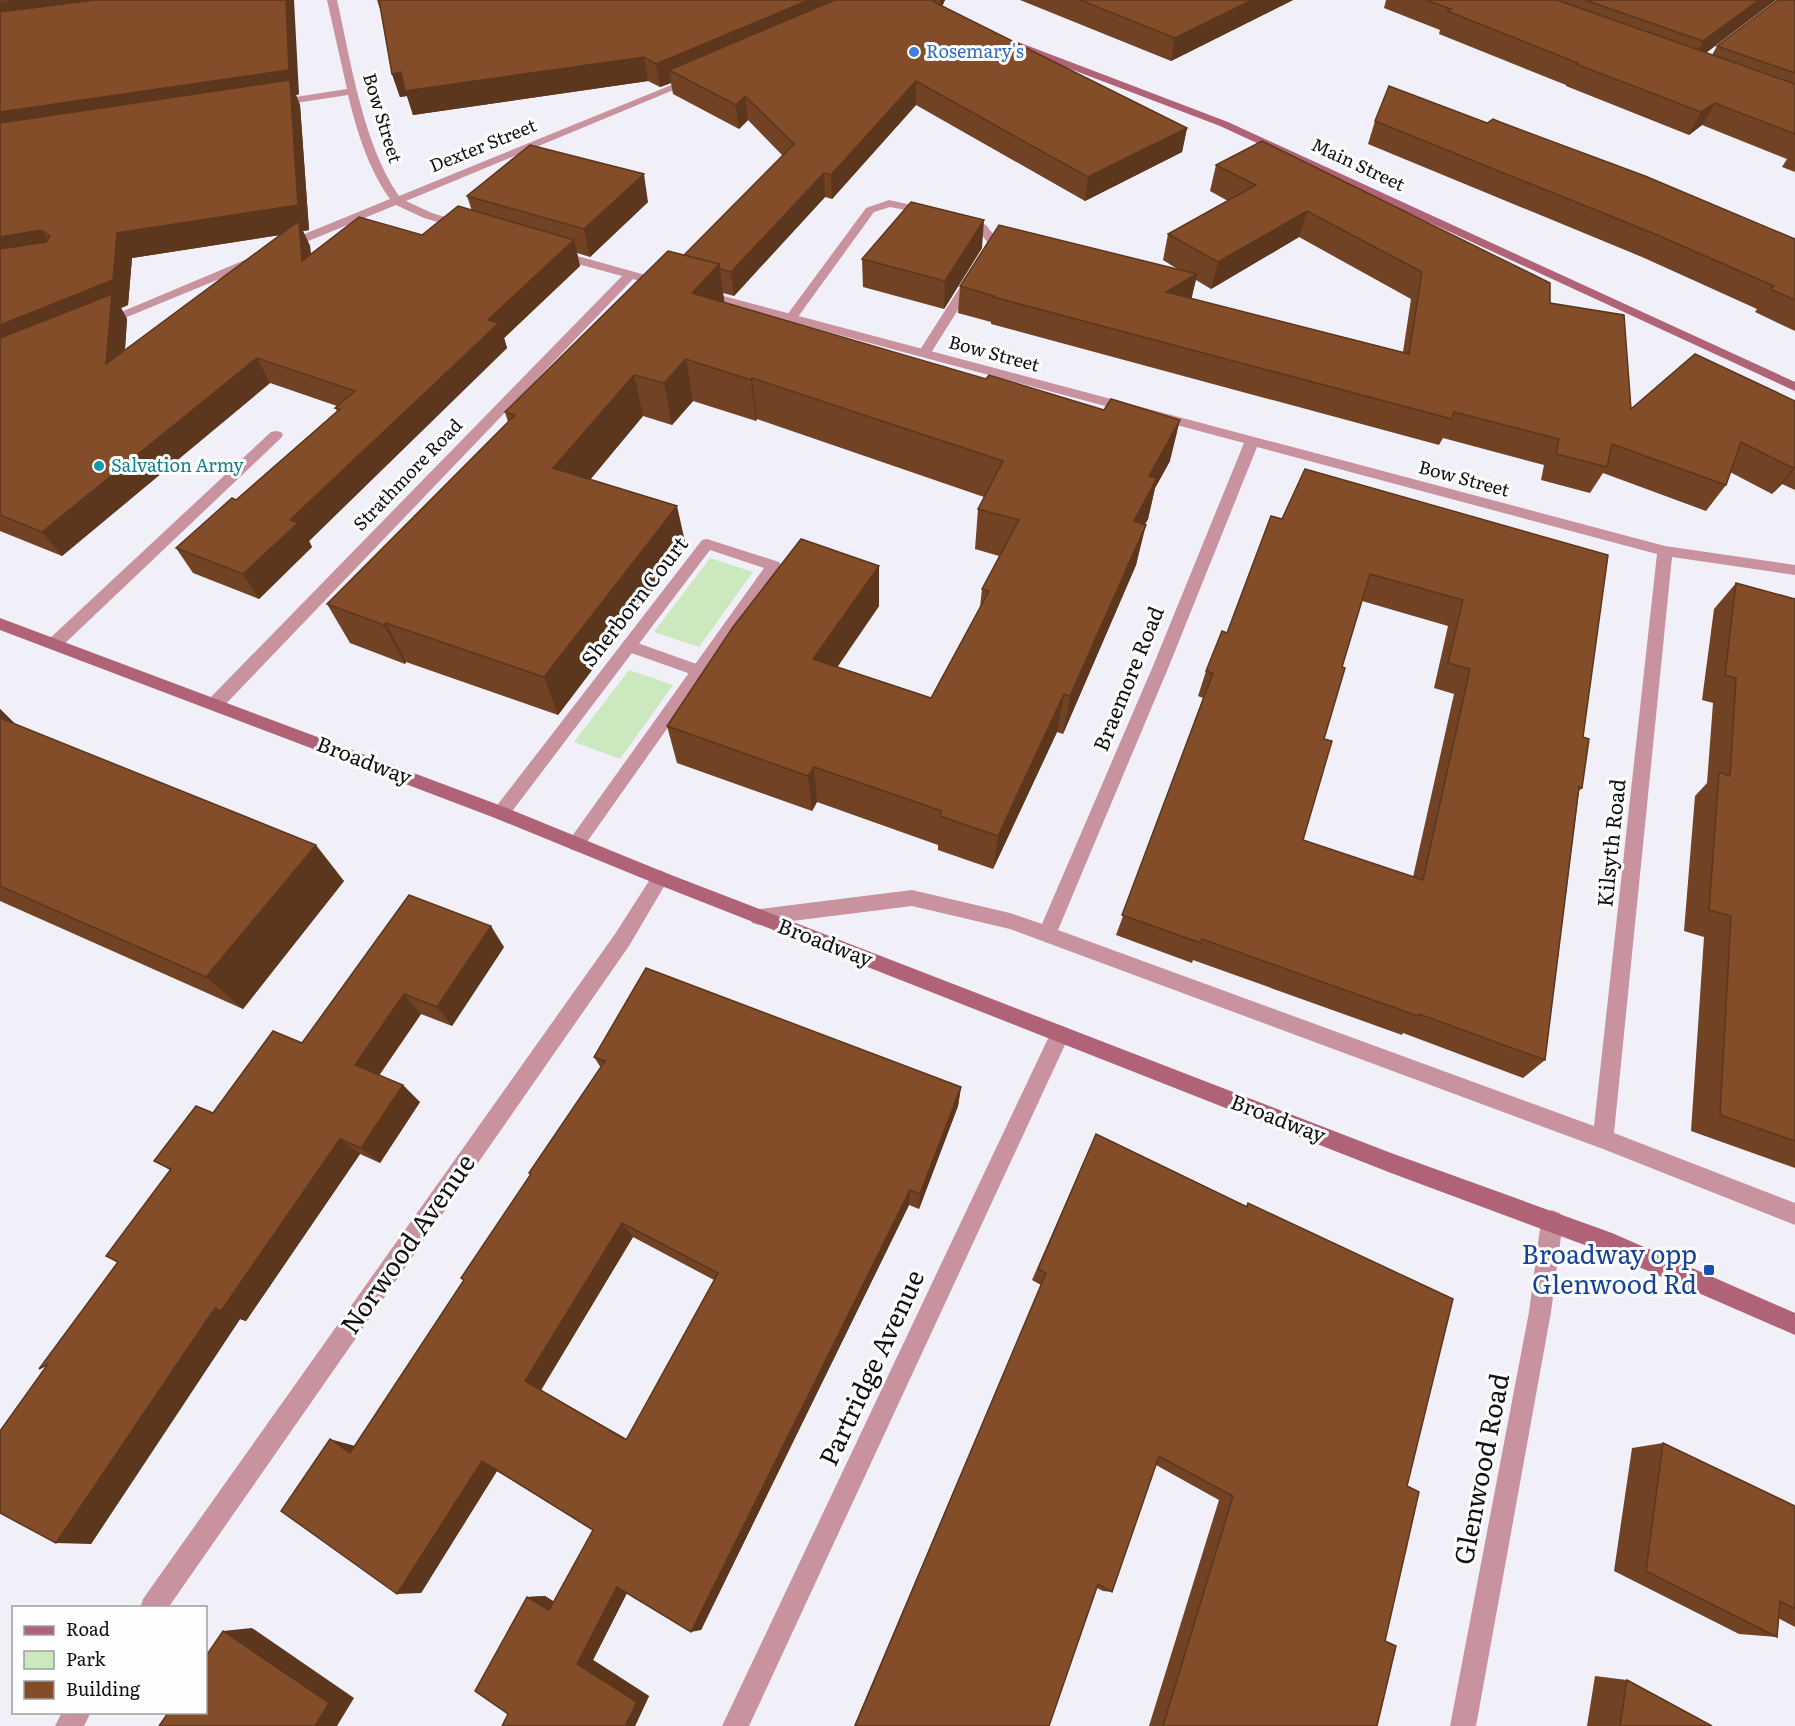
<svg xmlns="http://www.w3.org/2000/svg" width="1795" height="1726" viewBox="0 0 1795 1726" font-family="Literata,serif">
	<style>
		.green { fill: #cce8be }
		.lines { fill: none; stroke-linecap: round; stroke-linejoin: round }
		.lane { fill: #c8929e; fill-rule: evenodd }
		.street { fill: #c8929e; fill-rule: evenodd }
		.secondary { fill: #b06377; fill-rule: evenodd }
		.wall { fill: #714223; fill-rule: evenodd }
		.shaded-wall { fill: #5c361d }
		.building { fill: #834d29; stroke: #5c361d; stroke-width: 1.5; fill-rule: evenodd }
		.shop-dot { fill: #3f7fe0; stroke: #fefefe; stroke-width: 2 }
		.culture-dot { fill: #0f9aa8; stroke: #fefefe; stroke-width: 2 }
		.transit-dot { fill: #1a4fb4; stroke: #fefefe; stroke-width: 2 }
		.labels { text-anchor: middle; stroke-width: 6; stroke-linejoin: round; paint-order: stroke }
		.far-shop-label { font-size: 18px; fill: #366cbe; stroke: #fefefe; text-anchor: start }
		.far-street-label { font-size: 18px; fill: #111114; stroke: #fefefe }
		.far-culture-label { font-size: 18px; fill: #0d838f; stroke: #fefefe; text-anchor: start }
		.street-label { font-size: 21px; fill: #111114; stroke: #fefefe }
		.near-street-label { font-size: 26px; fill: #111114; stroke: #fefefe }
		.near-transit-label { font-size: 26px; fill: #164399; stroke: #fefefe; text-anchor: end }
	</style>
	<rect width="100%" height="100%" fill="#f1f0f9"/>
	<!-- green -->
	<g class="green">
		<path d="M710,558l43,14 -54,75 -45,-15z"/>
		<path d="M629,670l44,15 -53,74 -46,-17z"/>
	</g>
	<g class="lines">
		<!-- lane -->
		<g class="lane">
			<path d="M889,200l45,10 2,2 -6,3 -40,-8 -16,5 -79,109h-8l-2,-3 2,-3 79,-107z"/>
			<path d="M963,215l23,10 14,18 -71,113h-10l-1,-3 70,-110 -10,-13 -19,-9 -2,-2z"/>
			<path d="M276,431l5,1 2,3 -2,3 -221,210h-12l-2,-4 2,-4 223,-208z"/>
			<path d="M629,640l76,27 2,4 -2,4 -6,2 -76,-27 -2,-4 2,-4z"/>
		</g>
		<!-- street -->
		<g class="street">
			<path d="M327,0h10c14,62 26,144 62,196l292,-119 9,2 -294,122 26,12 36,11v4l-4,2 -40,-12 -28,-13 -112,46 -4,-1v-6l110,-45c-22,-31 -33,-67 -42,-104l-72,11 -5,-3 5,-3 71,-11z"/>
			<path d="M556,250l111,31 2,3 -6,4 -30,-9 -412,430 -6,1 -6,-1 -2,-5 2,-5 413,-423 -70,-19 -2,-3z"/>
			<path d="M259,254l4,1v6l-158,65h-8l-2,-3z"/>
			<path d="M701,290l964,256 130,19v10l-123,-18 -58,576 181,70v22l-192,-76 -593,-220 -98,-23 -153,19 -7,-2 -2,-6 2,-6 7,-2 153,-19 98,23 32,11 111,-258 91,-223 -547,-146 -2,-3zM1257,447l400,107 -63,572 -536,-196 111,-264z"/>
			<path d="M707,539l72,23 3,4 -200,283 -6,2 -6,-2 -3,-5 3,-5 194,-271 -54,-18 -203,268 -6,2 -6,-2 -3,-5 3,-5 207,-268z"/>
			<path d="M660,870l6,3 3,5 -40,68 -461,662h-28l3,-9 472,-665 39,-61z"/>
			<path d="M1060,1025l7,3 3,6 -321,692h-27l331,-698z"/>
			<path d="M1552,1210l8,3 3,8 -12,91 -75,414h-26l79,-414 12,-91 3,-8z"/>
			<path d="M62,1712h29l-7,14h-29z"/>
		</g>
		<!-- secondary -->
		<g class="secondary">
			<path d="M1005,40h8l215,82 567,260v9l-575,-265 -215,-82z"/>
			<path d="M0,618l507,190 159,65 725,280 221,80 183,80v22l-186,-81 -218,-81 -737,-290 -159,-65 -495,-188z"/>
		</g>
	</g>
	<!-- wall -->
	<g class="wall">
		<path d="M0,0l299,94 -3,1 4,10 9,125 -6,1 7,15 1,8 111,-19 50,-24 -5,-15 181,6 -58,55 -13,-4 3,13 -76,72 3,10 -198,193 3,6 -53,52 -66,-26 -17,-25 60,-48 101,-89 -2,-3 2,-2 -67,-23 -208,173 -62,-25zM280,235l-155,115 2,-31 -6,-11 7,-3 4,-47z"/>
		<path d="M377,0h568l-3,6 245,122 -5,24 -97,49 -169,-96 -84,94 -7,-2 -91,99 -11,-3 1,9 446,159 -15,27 -7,31 -3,5 -9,41 -73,169 -6,-2 -64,137 -55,-19v-5l-121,-43 -5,9 -135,-48 -10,-37 212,-160v40l-42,61 94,31 49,-91 2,-18 17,-33 -24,-7 3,-40 6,-12 -227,-78 -1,2 -63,-20 -21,24 -29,-9 -53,63 96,67 -128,169 -152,-53 -1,2 -55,-21 -23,-39 181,-182 -3,-10 179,-157 99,-99 -35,-36 -9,9 -66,-35 -2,-11 -11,4 -12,-6 -235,34 -6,-19 -7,1 -8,-23 -11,-62z"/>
		<path d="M1020,0h273l-122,61z"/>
		<path d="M1386,0h390l-70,53 6,2 5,-9 78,-46v172l-13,-5 5,-8 -85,-34 -13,10 -123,-49v-1l-127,-51 1,-4 -56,-22z"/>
		<path d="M1375,121l112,2 308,116v92l-40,-19 2,-3 -115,-52 -274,-113z"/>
		<path d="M1216,165l334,138 81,106 164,-8v89l-13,-6 -10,10 -42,-22 -4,13 -20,26 -103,-38 -13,20 -49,-13 3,-15 -101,-27 -4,7 -448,-121v-2l-33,-9 2,-27 219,-16 -16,-10 5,-26 60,-33 -18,-10zM1299,237l112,62 -8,53 -212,-53 5,-19 15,9z"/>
		<path d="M982,248l-38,61 -81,-22 -1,-28z"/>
		<path d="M1282,519l326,36 -25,182 -1,51 -3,3 -34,269 -22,18 -120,-45 -1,2 -209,-75 -1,3 -76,-28 87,-237 -5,-2 8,-25 21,-38zM1362,601l86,25 -14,62 20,6 -41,183 -110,-37 21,-101 18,-72z"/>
		<path d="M1736,583l59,16v569l-104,-37 13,-194 -20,-6 11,-135 12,-13 6,-80 -11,-3 12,-91z"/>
		<path d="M0,709l15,15 329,157 -101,128 -243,-108z"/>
		<path d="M504,947l-52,79 -31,-12 -42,61 41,27 -40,61 -20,-9 -114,167 -6,-2 -149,225 -47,-174 74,-108 52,-92 -16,-9 59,-48 89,-70z"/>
		<path d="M594,1057l367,30 -3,19 -39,103 -10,-4 -208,425 -74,-37 -34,67 56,36 -14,30h-133l6,-12 19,-117 18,-1 9,6 39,-72 -96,-59 -76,122 -66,-147 109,-166 66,-105 -1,-2 72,-105zM633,1237l81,43 -87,159 -86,-49z"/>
		<path d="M1096,1134l150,72 2,-3 159,283 -22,155 -8,85h-228l70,-226 -63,-35 -44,127 -9,-1 -6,-3 -48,138h-195l187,-441 -9,-5z"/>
		<path d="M1663,1443l132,63v121l-17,-9 -1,19 -38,-3 -125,-63 18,-123z"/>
		<path d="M1595,1676l32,4 85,46h-125z"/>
	</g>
	<!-- shaded-wall -->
	<g class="shaded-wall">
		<path d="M20,0h191l-211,29v-26z"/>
		<path d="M286,0h8l5,94 -3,1 4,10 9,125 -6,1 7,15 3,40 -11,-25 -3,-29 -167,26 -4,47 -7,3 6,11 -5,71 -122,-32v-33l113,-45 -113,-140v-28z"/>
		<path d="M809,0h55l-195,70 2,13 -11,4 -4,-23z"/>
		<path d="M940,0h5l-5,11z"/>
		<path d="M1252,0h41l-122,61 4,-23z"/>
		<path d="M1759,0h17l-84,63 11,-22z"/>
		<path d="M644,57l4,24 -235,34 -6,-19 -7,1 -8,-23z"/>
		<path d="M916,81v24l-84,94 -1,-24z"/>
		<path d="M745,96l3,24 -9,9 -3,-24z"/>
		<path d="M1715,103l-13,22 -13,10 12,-23z"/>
		<path d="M1187,128l-5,24 -97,49 3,-24z"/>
		<path d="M824,173l1,24 -91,99 -3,-24z"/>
		<path d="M644,174l4,28 -58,55 -6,-28z"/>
		<path d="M1307,211l-8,26 -88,52 7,-27z"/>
		<path d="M984,220l-2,28 -38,61 1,-28z"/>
		<path d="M41,230l17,26 -58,10v-29z"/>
		<path d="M574,240l6,26 -76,72 3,10 -198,193 3,6 -53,52 -16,-25 47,-54 198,-200z"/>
		<path d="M719,264l6,42 -33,-13z"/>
		<path d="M1197,274l-6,27 -25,-9z"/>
		<path d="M257,358l13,25 -208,173 -20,-24z"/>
		<path d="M686,359l7,42 -21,24 -8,-42z"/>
		<path d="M634,375l9,41 -77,93 -13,-41z"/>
		<path d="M752,378l5,41 -1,2 -5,-41z"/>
		<path d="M1180,420l-10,41 -15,27 -7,31 -23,42 9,-40 15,-45z"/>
		<path d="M1795,466v2l-13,16 -10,10z"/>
		<path d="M677,506l9,40 -128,169 -14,-38z"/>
		<path d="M1146,525l-10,40 -73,169 7,-38z"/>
		<path d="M879,566v40l-62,91 -4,-38z"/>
		<path d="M386,623l20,39 -1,2 -21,-39z"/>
		<path d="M1064,694l-7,38 -64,137 5,-33z"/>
		<path d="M0,709l40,39 -40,-26z"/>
		<path d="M814,767l3,35 -5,9 -4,-35z"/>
		<path d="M316,845l28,36 -101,128 -37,-32z"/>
		<path d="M491,926l13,21 -52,79 -15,-19z"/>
		<path d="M404,994l17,20 -47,69 -19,-18z"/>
		<path d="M403,1085l17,17 -40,61 -19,-15z"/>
		<path d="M961,1087l-3,19 -39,103 1,-15z"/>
		<path d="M340,1139l20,15 -114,167 -6,-2 -149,225 -35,-1 159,-235z"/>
		<path d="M910,1190l-1,15 -208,425 -10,2z"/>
		<path d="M622,1223l11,14 -92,153 97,56 -113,-65z"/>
		<path d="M330,1439l25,7 -5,7z"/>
		<path d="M482,1461l18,5 -79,127 -24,1z"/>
		<path d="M617,1587h13l-37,73 56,36 -14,30h-10l-48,-62z"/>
		<path d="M545,1596l21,13 -17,1 -22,-13z"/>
		<path d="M252,1628l102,70 -17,28h-22l-92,-95z"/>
	</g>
	<!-- building -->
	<g class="building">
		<path d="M0,0h20l-20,3z"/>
		<path d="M95,0h191l3,70 -289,42v-100z"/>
		<path d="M379,0h430l-153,64 -12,-7 -239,34 -4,-19 -9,2z"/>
		<path d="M835,0h100l-1,2 253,126 -99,49 -172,-96 -85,94 -7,-2 -93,99 -11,-3 -1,-5 -35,-9 110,-111 -49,-48 -9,9 -67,-35z"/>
		<path d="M1080,0h172l-77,38z"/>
		<path d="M1426,0h131l238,84v50l-80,-31 -14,9 -125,-48 2,-1 -131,-52 4,-2z"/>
		<path d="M1585,0h174l-56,41z"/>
		<path d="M1778,0h17v73l-78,-27z"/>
		<path d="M290,80l8,125 -181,28 -4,47 -113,45v-76l46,-7 4,-6 -9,-6 -41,7v-114z"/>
		<path d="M1389,86l98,37 6,-4 7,3 145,54 150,63v61l-25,-11 4,-3 -119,-52 -280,-113z"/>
		<path d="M1262,141l288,142v20l74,12 7,94 64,-55 100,47v65l-2,2 -52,-26 -15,43 -114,-41 -5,23 -51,-13 3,-15 -105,-27 -2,7 -459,-122 1,-1 -34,-10 39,-61 198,49 -31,18 243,62 13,-82 -115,-61 -89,51 -50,-28 88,-49 -40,-20z"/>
		<path d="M530,145l114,29 -60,55 -117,-33z"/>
		<path d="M911,202l73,18 -39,61 -83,-22z"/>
		<path d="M458,206l116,34 -86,80 11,3 -209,197 8,3 -55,51 -67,-26 56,-50 4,2 104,-91 -5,-1 20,-17 -98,-33 -215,174 -42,-17v-177l112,-44 -6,70 193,-143 3,40 57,-44 63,18z"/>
		<path d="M668,251l51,13 -27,29 294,86 3,-4 115,35 7,-11 69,21 -31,56 8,2 -23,43 12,4 -76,171 -6,-2 -66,142 -58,-20 2,-5 -128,-44 -6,9 -141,-50 66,-99 68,-88 78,27 -66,93 118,39 58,-107 -7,-2 37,-69 -41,-11 25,-48 -251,-83 -1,2 -65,-21 -22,24 -30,-8 -81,93 124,38 -133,171 -158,-54 -2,2 -57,-21 188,-189 -10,-3z"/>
		<path d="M1305,469l303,86 -25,182 6,2 -7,49 -3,-1 -34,273 -126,-46 -1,2 -216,-77 -1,4 -79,-28 91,-242 -7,-2 16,-40 5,2 44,-117 11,3zM1370,574l93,26 -15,63 22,6 -47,211 -120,-40 29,-99 -8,-2 21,-71 -3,-1z"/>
		<path d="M1736,583l59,16v542l-75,-26 11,-199 -22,-6 10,-138 11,4 6,-98 -11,-3z"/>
		<path d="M0,718l316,127 -110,132 -206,-91z"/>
		<path d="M409,895l82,31 -54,81 -33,-13 -49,71 48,20 -42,63 -21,-9 -119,172 -6,-3 -159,235 -56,-30v-82l48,-67 -9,5 79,-107 -12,-6 65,-87 -17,-8 42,-55 17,7 60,-82 29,12z"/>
		<path d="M646,968l315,119 -41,107 -10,-4 -219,442 -74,-45 -40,77 60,38 -12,24h-123l6,-12 -33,-23 52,-94 22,13 44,-80 -111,-69 -85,133 -116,-83 49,-72 20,14 114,-173 -3,-2 70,-104 -2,-1 76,-112 -11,-4zM622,1223l96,50 -92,167 -101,-59z"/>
		<path d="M1096,1134l151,73 1,-4 205,96 -46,187 12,6 -34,149 11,5 -19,80h-214l70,-230 -74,-40 -47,136 -14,-8 -49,142h-194l191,-453 -8,-4z"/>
		<path d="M1663,1443l132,63v103l-15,-8 -3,36 -131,-66z"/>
		<path d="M223,1631l106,72 -14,23h-156l9,-13h38v-57z"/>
		<path d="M1627,1680l85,46h-92z"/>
	</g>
	<!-- markers -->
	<circle class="shop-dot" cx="914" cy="52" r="6"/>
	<circle class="culture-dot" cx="99" cy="466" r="6"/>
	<rect class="transit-dot" x="1703" y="1264" width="12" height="12" rx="3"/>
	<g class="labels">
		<!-- far-shop labels -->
		<g class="far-shop-label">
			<text x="926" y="58">Rosemary's</text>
		</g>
		<!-- far-street labels -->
		<g class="far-street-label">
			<text transform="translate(382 118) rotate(73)" y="6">Bow Street</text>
			<text transform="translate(483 146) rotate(-22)" y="6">Dexter Street</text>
			<text transform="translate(1358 165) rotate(25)" y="6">Main Street</text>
			<text transform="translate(994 354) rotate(15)" y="6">Bow Street</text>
			<text transform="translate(408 475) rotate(-46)" y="6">Strathmore Road</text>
			<text transform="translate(1464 479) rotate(15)" y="6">Bow Street</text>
		</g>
		<!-- far-culture labels -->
		<g class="far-culture-label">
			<text x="111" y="472">Salvation Army</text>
		</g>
		<!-- street labels -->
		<g class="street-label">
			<text transform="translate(635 602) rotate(-52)" y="7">Sherborn Court</text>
			<text transform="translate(1129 679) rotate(-68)" y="7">Braemore Road</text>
			<text transform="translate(364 761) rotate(21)" y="7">Broadway</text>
			<text transform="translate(1612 843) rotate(-84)" y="7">Kilsyth Road</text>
			<text transform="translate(825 943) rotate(21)" y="7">Broadway</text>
			<text transform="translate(1278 1119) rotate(21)" y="7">Broadway</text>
		</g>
		<!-- near-street labels -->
		<g class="near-street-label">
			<text transform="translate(408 1244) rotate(-55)" y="9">Norwood Avenue</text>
			<text transform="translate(872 1368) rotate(-65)" y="9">Partridge Avenue</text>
			<text transform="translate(1482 1469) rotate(-79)" y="9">Glenwood Road</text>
		</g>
		<!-- near-transit labels -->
		<g class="near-transit-label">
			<text x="1697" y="1264">Broadway opp<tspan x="1697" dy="30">Glenwood Rd</tspan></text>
		</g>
	</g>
	<!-- legend -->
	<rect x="12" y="1606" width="195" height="108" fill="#fefefe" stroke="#9f9fa0" stroke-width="1.5"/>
	<rect x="24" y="1626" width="30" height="9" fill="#b06377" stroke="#9f9fa0" stroke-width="1.5"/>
	<text x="66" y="1636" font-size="18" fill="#111114">Road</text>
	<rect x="24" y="1651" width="30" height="18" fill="#cce8be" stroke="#9f9fa0" stroke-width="1.5"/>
	<text x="66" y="1666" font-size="18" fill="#111114">Park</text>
	<rect x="24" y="1681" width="30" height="18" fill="#834d29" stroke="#9f9fa0" stroke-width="1.5"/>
	<text x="66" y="1696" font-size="18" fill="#111114">Building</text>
</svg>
